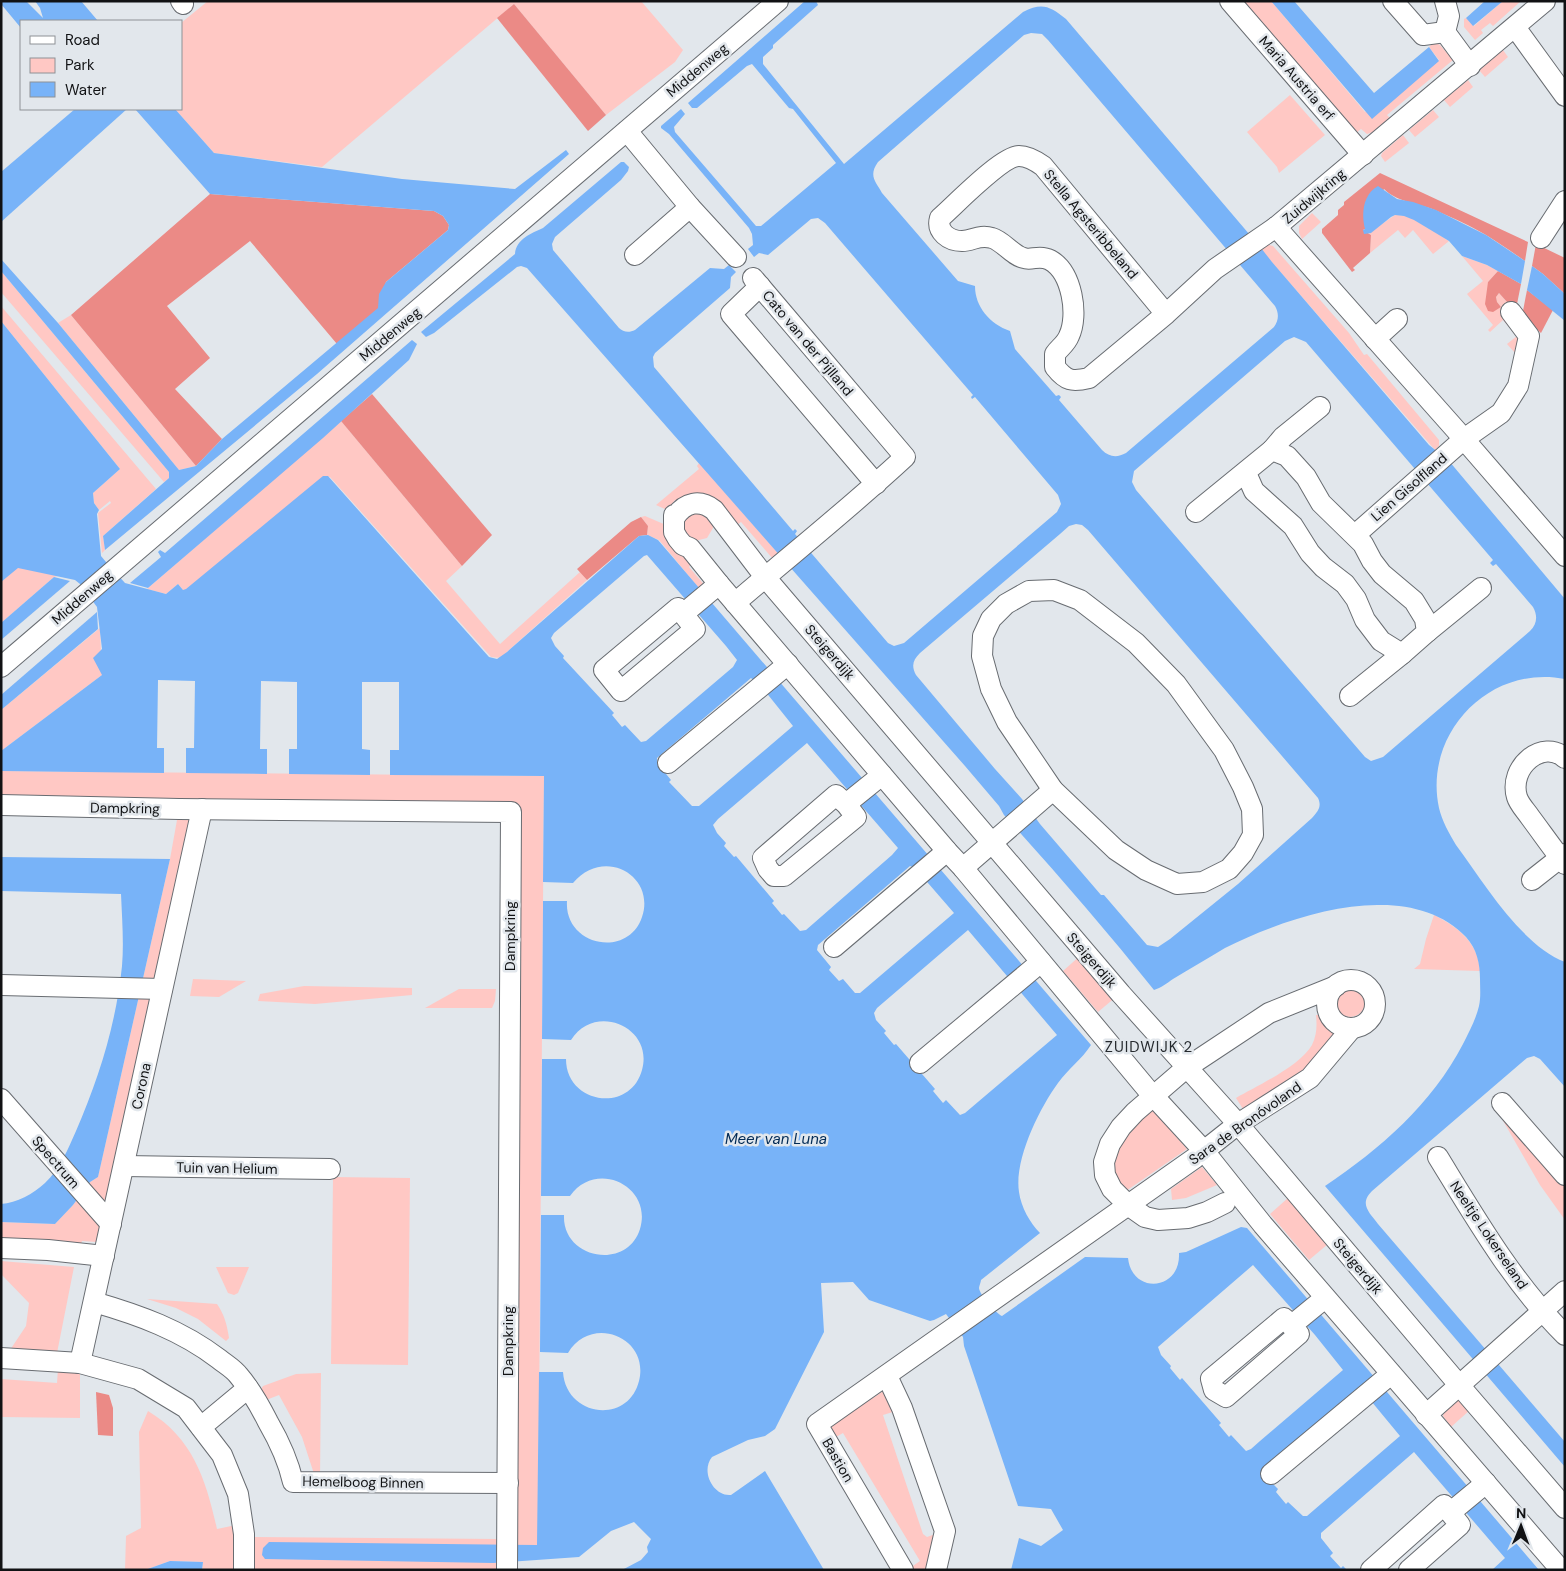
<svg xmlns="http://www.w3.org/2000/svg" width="1566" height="1571" viewBox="0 0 1566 1571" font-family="'DM Sans',sans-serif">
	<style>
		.green { fill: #ffc8c4 }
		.forest { fill: #eb8a86 }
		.water { fill: #78b3f8; fill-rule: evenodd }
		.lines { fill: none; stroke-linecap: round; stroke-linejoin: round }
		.street-casing { stroke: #686c71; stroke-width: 22 }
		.street { stroke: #fff; stroke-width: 20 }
		.labels { text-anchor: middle; stroke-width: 5; stroke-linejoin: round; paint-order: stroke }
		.street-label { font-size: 14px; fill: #111214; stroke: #e2e7ec }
		.neighbourhood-label { font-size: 15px; letter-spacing: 1px; fill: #262a2e; stroke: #e2e7ec }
		.water-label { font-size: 15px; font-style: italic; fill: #002a55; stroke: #e2e7ec }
	</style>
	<rect width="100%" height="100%" fill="#e2e7ec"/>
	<!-- green -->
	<g class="green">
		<path d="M208,1h433l42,49 -8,12 -69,53 -92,-111 -192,163 -108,-14 -39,-44h6v-86z"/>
		<path d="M1241,1h30l94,111 74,-52 -10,-13 5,-5 6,3 13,15 -66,55 3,3 -17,14 -6,2 -6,-5 -6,5z"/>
		<path d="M1503,1h18l-28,25 -3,-3 -9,7 2,3 -8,7 -11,-13v-8l2,-1 8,8z"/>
		<path d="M1503,50l5,7 -23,20 -6,-7z"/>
		<path d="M1468,80l5,7 -23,20 -6,-7z"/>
		<path d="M1290,95l35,40 -46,38 -2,-6 -30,-35z"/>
		<path d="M1433,110l6,7 -24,20 -6,-7z"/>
		<path d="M1403,135l6,8 -24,19 -4,-6 1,-3z"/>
		<path d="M1312,213l9,9 -19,17 -3,-6v-7z"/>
		<path d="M1395,215c19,-1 38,16 54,26l-16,13 -20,-24 -8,8 -7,-8 -28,23 1,-18 -2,-2z"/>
		<path d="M1266,244l7,2 76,87 15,22 3,-1 72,86v6l-4,4 -172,-198 -2,-4z"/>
		<path d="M1462,256l25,9 11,6 -10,11 5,29 8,-4 -4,-5 -1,-5 3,-4 9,10 10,35 -2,16 -9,-10 10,-8 -14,-16 -13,12 -2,-2 5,-5 -26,-31 16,-13z"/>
		<path d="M1,271l168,201v6l-5,4 -163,-190z"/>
		<path d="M1,306l155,183 -53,47 2,14 -3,3 -4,-40 13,-10 -1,-2 -11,9 -5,-7 -1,-10 27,-24 -119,-148z"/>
		<path d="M71,315l125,151 -17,4 -121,-147z"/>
		<path d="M341,421l121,145 -16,15 54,63 80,-72 7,8 -80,72 -6,6 -10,-1 -161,-180 -6,-1 -138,114h-3l-5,-6 -12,10 -19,-5z"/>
		<path d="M699,463l79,90 -5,6 -32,-37 -7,5 -59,-27 -8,10 -11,-5 43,-36 -2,-3z"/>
		<path d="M699,510l13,11 1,7 -6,10 -12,3 -7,-3 -6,-12 2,-8z"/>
		<path d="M645,516l21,9 28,36 -5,6 19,22 -5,4 -44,-53 -12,-5 1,-9 -7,-9z"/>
		<path d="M18,567l40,9 -4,1 -53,46v-41z"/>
		<path d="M100,628l2,47 -101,76v-41z"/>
		<path d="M1,771l543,5 -6,769h-26l7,-740 -518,-6z"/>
		<path d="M177,820h18l-98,422 -15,-1 -1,3 -80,-4v-18l54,2 18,-19 17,-23 8,-5 72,-318z"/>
		<path d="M1434,915c24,12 44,27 46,56l-66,-2 6,-5 6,-25z"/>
		<path d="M1081,955l36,41 -19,16 -35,-41z"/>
		<path d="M193,979l53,2 -27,16 -29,-1z"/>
		<path d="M304,986l108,2v7l-97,9 -57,-3 2,-7z"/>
		<circle cx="1350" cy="1002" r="15"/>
		<path d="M459,989h37l-1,12 -3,7h-67z"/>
		<path d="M1316,1015h5l7,5 5,7v8l-16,28 -67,45 -7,1 -7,-11c21,-12 64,-32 76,-53 5,-10 5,-20 4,-30z"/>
		<path d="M1148,1104l39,45 -61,42 -19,-25 1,-6z"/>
		<path d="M1498,1112l67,71v37l-25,-35z"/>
		<path d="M1202,1167l15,18 -31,13 -14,2 -1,-11z"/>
		<path d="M333,1177l77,1 -2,187 -77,-1z"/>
		<path d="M1288,1198l40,46 -19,16 -39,-46z"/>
		<path d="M1,1261l73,6 -17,86 -47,-3 16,-24 3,-23 -28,-29z"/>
		<path d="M216,1267h33l-11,26 -4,2 -6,-2z"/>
		<path d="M147,1299l70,5c8,12 10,21 12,34l-3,3 -28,-22 -22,-11z"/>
		<path d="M58,1369l22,1v48l-79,-1v-38l56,4z"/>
		<path d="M321,1373l-1,107h-4l-14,-43 -23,-42 -18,7 -1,-11 3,-5 33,-12z"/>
		<path d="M885,1390l11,21 -13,4 40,119 4,3 11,-4 -10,37h-17l-1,-2 10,-7 -77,-128 -12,7 -1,-14z"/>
		<path d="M1456,1400l5,1 9,9 -19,17 -8,-11 1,-5z"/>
		<path d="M148,1411c45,27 58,69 69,118l19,-4 -2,45h-32l1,-8 -33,-1 -25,9h-20l1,-34 15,-8 -2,-96z"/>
		<path d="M251,1537l249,2 -1,31h-248z"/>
	</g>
	<!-- forest -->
	<g class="forest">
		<path d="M514,4l92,111 -18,16 -91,-113z"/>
		<path d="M1380,173l148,69 -3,19c-13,-9 -26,-18 -39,-26 -15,-9 -33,-17 -49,-24 -17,-8 -39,-8 -53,-22l-19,40 -2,1 8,5 -1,18 -17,15 2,2 -3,2 -30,-39v-4l16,-14v-5l6,-5v-3z"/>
		<path d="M210,194l224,17 9,5 6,9 -1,5 -62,52 -7,26 -42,36 -87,-103 -83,65 43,52 -35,31 47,50 -26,27 -125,-151z"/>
		<path d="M1536,244l29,14v36l-22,-20 -11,-8z"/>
		<path d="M1498,271l23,13 -5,25 -11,-2 3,-4 -9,-10 -3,4 1,5 4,5 -8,5 -5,-1 -3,-7 3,-22z"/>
		<path d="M1527,290l26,20 -12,23 -19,-17z"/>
		<path d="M372,394l120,141 -30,31 -121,-145z"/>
		<path d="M641,517l7,9 -1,9 -8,1 -52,44 -10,-11 54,-47z"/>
		<path d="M96,1392l13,3 4,13v28l-15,-1z"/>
	</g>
	<!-- water -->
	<g class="water">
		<path d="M1,1h25l17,17 -3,-10 -5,-7h46l17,20h-77v7l-20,-24z"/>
		<path d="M805,1h11l2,4 -45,40v3l-10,9v7l81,100 179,-152c19,-10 27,-6 43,7l195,229 11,14 157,183 20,16 116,138v80c-76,-15 -142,55 -126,129 3,13 10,25 17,37 29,39 64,99 109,117v125l-25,-28 -6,-3 -7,2 -155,133c-13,13 -3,21 6,33l187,218v25l-240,-281c55,-37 107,-82 138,-142 6,-12 13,-25 16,-38 2,-9 1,-18 1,-27 0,-15 -3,-30 -14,-42 -22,-24 -57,-33 -89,-32 -48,0 -109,21 -152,43 -17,10 -35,21 -52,31 -6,4 -12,9 -19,11 -48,-60 -98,-118 -150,-175l-5,-9 -34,-40 -438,-498 -6,-2 -4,1 -83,66 -8,4 -5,-5 94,-78c1,-15 17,-21 28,-26l78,-66h3l5,5 -1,4 -7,9 -66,57 -3,7 1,6 66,78c4,4 10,5 16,2l75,-62 14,1 5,-4 7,7 -5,5 -1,11 -75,65 -2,4 1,10 139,164 2,-2 2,2 -2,3 93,109 6,3 10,-3 153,-131 4,-8 -3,-9 -83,-98 -3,2 -1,-2 2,-2 -19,-22 -129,-150 -7,-5 -7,1 -43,36 -9,-2 -5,4 -6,-8 5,-4 -1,-11 -3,-6 -80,-94 -8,-6v-2l20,-17 4,5 -11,13 1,5 81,94h5l75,-63 -43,-54 -4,-1 -37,-44 -5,2 -50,42h-5l-4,-5zM1031,33l11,1 6,6 227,266c4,7 4,14 -1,21l-148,126c-9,5 -17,4 -24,-3l-43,-50 2,-3 -2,-2 -3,1 -41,-47 -5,-18c-20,-7 -35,-24 -35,-45l-17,-5 -76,-88c-6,-11 -14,-17 -4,-31l146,-127zM1294,337l12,5 187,218 -3,3 3,3 3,-2 37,43c5,9 4,17 -3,24l-147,126 -12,4 -6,-4 -229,-267 -4,-8 2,-11 151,-130zM1076,524l6,1 6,5 230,268c4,9 0,13 -6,20l-74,66 -68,55 -12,8 -11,-2 -43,-50h-3l-61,-71 -18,-25 -27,-30 -79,-94c-5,-9 -3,-15 4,-22l140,-119 9,-8z"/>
		<path d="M1271,1h23l80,92 55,-46 10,14 -67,58z"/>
		<path d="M1485,1h18l-30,25 -7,-8z"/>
		<path d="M75,109h52l-126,113v-50z"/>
		<path d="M135,109h40l39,44 188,26 113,10 51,-39 3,4 -252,220 -212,176 -2,-14 66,-58v-6l-168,-201v-12l57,64 121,147 17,-4 26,-27 156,-131 1,-14 7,-12 62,-52 1,-5 -6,-9 -9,-5 -224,-17z"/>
		<path d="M1378,186l19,13 16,3 23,8 50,25 39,26 -4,23 -34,-19 -25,-9 -13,-15 -35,-21 -10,-4 -9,-1 -4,2 -20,16 -7,1 -1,-4 2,-1c-4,-15 -2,-35 13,-43z"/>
		<path d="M1532,266l11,8 22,20v27l-38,-31z"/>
		<path d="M1,321l119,148 -27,24 1,10 5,7 -2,4 4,42 5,6 19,21 41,11 12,-10 5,6 3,-1 137,-113h5l161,181 8,2 10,-7 132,-116 9,-1 10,5 433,505c-9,14 -23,24 -33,38 -19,26 -44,77 -39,109 2,15 11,31 21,41l-59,47c0,2 -2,6 -2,8 0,6 18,26 23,28l83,-59 43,1c4,37 53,33 51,-5l7,-1 55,-25 6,1 292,342h-47l13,-12 -91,-106 -93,81v5l12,15 -3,3 11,12 2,-2 4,4h-336l8,-32 22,8 22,-16 -12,-21 -33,-3 -54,-160 -1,-9 -17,-23 -12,6 -4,1 -61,-21 -16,-18 -32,1 3,49 -49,97 -10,7 -17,4 -36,17c-12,15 2,40 19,38l34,-24 59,99h-202l19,-10 7,-8 -1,-5 4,-8 -17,-17 -23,9 -32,26 -86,6 -228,-4 -3,-4 1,-7 6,-6 268,3 2,-173h24c3,45 65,53 76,9 11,-44 -48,-67 -71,-28l-28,-1 1,-137h23c-2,44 63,56 76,14 13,-43 -44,-70 -70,-33h-29l1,-137h24c0,45 64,55 76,11 12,-43 -47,-68 -71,-30l-29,-1 1,-133v-5h24c-3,45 61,58 75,16 14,-41 -38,-71 -69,-34l-30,-1 1,-106 -154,-1v-25h9v-68h-37v67l8,1v25l-81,-1v-25h8v-67l-36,-1 -1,68h7v25l-81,-1v-25h8l1,-67 -37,-1 -1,68h7v25l-163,-2v-20l101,-76 -9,-17 9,-9 -5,-42 -17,-23 -5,-4 -57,-12 -17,14zM647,555l79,91 11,14 -4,7 -87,74 -5,1 -16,-17 -3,2 -10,-12 2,-2 -51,-55 1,-2 -9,-10 -4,-8 3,-5 90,-77zM751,678l14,13 28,35 -94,80h-7l-23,-24 2,-2 -14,-17v-5zM807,743l91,105 -6,7 -86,75 -6,1 -16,-17 -2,1 -10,-12 2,-2 -38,-45 -2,1 -10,-11 2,-3 -9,-10 -4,-8 5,-6zM910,866l5,2 39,45 -94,80h-5l-12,-14 -4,2 -10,-11 2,-3 -14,-17 1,-5zM968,930l89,105 -92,78 -5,2 -14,-15 -3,3 -10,-12 2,-2 -39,-45 -2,1 -10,-12 2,-2 -10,-11 -2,-7 3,-5zM1253,1265l62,70 28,35 -83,71 -9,8 -5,2 -15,-16 -2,2 -10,-12 2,-2 -39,-45 -2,2 -10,-12 1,-2 -10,-11 -3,-8zM1358,1389l4,1 38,46 -93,80h-4l-15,-14 -2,2 -10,-12 2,-3 -13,-13 -2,-7z"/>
		<path d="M412,340l5,4 -8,16 -86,78 -175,150 -18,-5 31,-26 -3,-5 2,-2 5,3z"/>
		<path d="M54,577l16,4 -69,59v-17z"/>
		<path d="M97,612l1,17 -97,81v-15z"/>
		<path d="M1,857l169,2 -72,318 -8,5 -17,23 -18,19 -54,-2v-18c16,-1 32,-10 44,-21 15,-14 23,-34 31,-52 23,-53 40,-107 46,-165 2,-23 0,-48 -1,-72l-120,-3z"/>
		<path d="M170,1561l33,1 -1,8h-57z"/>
	</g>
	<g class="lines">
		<!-- street casing -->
		<g class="street-casing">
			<g id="street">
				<path d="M181,1l2,3"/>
				<path d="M1230,1l133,154"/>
				<path d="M1393,1l30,34 22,-3"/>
				<path d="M1515,27l50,69"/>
				<path d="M1445,32l25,34"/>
				<path d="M1445,32l4,-16 -4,-15"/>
				<path d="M627,131l63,76 46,50"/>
				<path d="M1276,227l180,203 109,126"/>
				<path d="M1541,238l24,-37"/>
				<path d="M635,255l55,-48"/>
				<path d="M760,286l-29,28 145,170"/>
				<path d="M1166,314l-123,-148c-7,-5 -15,-10 -24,-10 -17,0 -64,49 -79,62 -4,14 9,23 22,23 11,0 17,-7 30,-3 11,3 21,18 32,20 8,3 15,-4 26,2 22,12 29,55 19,76 -3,8 -10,12 -14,18v13c11,14 17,15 34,11l77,-64 49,-45 61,-42 269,-226"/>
				<path d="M1375,339l22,-20"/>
				<path d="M1272,450l11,-13 37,-30"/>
				<path d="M1196,512l76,-62 15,6 19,21 15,26 42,41 9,17 10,13 32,27 11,18 2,13 -25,22 -21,-13 -16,-21 -9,-21 -11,-15 -22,-17 -13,-14 -17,-27 -39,-35 -8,-18"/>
				<path d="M1355,535l109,-96 37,-26 17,-27 11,-50 -18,-24"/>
				<path d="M1054,590l26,10 56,43 40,41 48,66 19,37 9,22 1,26 -10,18 -14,16 -26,13 -26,2 -31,-14 -30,-20 -63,-60 -46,-68 -16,-33 -9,-33 1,-20 8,-17 15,-15 23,-13z"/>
				<path d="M735,603c57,-49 115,-95 170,-146l-152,-179"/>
				<path d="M683,614l12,15 -74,62 -17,-21 74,-62 5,6 36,-30"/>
				<path d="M1427,632l54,-44"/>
				<path d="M1,667l777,-666"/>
				<path d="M1350,696l52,-42"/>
				<path d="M1565,758c-22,-20 -57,9 -48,39 2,7 9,14 13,20 12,16 23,32 35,47"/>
				<path d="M668,763l120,-99"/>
				<path d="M846,804l10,13 -72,59h-10l-6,-7 -5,-11 73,-63 10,9 36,-29"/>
				<path d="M1,805l178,4 332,3 -4,758"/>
				<path d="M963,868l90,-78"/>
				<path d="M1532,880l33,-26"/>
				<path d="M834,947l113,-96"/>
				<circle cx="1351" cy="1004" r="24"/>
				<path d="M1,985l161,4"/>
				<path d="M920,1063l121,-101"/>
				<path d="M1,1099l110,125"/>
				<path d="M1502,1103l63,72"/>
				<path d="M1438,1157c38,62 75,126 127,178"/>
				<path d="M124,1166l206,3"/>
				<path d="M1225,1203l-18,9 -19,6 -30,2 -13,-3 -17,-12 -16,-16 -7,-14 -1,-13 6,-18 11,-17 14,-15 51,-44 83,-55 67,-27"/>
				<path d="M1,1248l47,2 56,6"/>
				<path d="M94,1302c45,13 87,28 125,57 6,5 15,10 20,17 12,14 21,30 29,46 11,19 20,38 25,60l215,1"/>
				<path d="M1284,1318l15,16 -73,63 -12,-7 -3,-11z"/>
				<path d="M1292,1325l33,-27"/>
				<path d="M1,1358l79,5 58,16 48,29 36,47 16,39 6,40v36"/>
				<path d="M80,1363l122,-554"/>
				<path d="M887,1376l15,32 43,123 -9,39"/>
				<path d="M1426,1415l139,-124"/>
				<path d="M201,1427l47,-39"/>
				<path d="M1271,1474l120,-100"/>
				<path d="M1451,1512l35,-29"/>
				<path d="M903,1570l-86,-146 378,-266 43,-34 72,-46 42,-50"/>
				<path d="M1371,1570l73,-65 16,20 -51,45"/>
				<path d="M1561,1570l-298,-345 -59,-74 -57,-62 -184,-221 -16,-17 -228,-267 -29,-36 -7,-3 -5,-6 -4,-7v-17l1,2c10,-15 25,-18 39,-7l51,67 356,417 117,130 221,261 106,123"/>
			</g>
		</g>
		<!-- street -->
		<use href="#street" class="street"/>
	</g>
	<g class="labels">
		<!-- street labels -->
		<g class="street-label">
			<text transform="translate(697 70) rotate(-40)" y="5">Middenweg</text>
			<text transform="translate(1297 78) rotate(49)" y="5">Maria Austria erf</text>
			<text transform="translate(1314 196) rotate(-40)" y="5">Zuidwijkring</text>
			<text transform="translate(1091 224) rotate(50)" y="5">Stella Agsteribbeland</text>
			<text transform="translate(390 334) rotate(-40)" y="5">Middenweg</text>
			<text transform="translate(808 343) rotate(50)" y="5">Cato van der Pijlland</text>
			<text transform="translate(1409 487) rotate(-41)" y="5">Lien Gisolfland</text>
			<text transform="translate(82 597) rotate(-41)" y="5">Middenweg</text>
			<text transform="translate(830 652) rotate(49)" y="5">Steigerdijk</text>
			<text transform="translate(125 808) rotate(1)" y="5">Dampkring</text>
			<text transform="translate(510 936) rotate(-90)" y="5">Dampkring</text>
			<text transform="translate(1092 960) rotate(49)" y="5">Steigerdijk</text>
			<text transform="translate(141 1086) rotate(-78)" y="5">Corona</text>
			<text transform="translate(1245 1123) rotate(-35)" y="5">Sara de Bronóvoland</text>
			<text transform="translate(56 1162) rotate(49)" y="5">Spectrum</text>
			<text transform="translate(227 1168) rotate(1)" y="5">Tuin van Helium</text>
			<text transform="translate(1489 1235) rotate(56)" y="5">Neeltje Lokerseland</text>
			<text transform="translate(1358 1266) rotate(50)" y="5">Steigerdijk</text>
			<text transform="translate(508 1341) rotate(-90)" y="5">Dampkring</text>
			<text transform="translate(838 1460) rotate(60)" y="5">Bastion</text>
			<text transform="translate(363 1482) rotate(1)" y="5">Hemelboog Binnen</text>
		</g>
		<!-- neighbourhood labels -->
		<g class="neighbourhood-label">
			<text x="1149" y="1052">ZUIDWIJK 2</text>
		</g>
		<!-- water labels -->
		<g class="water-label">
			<text x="776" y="1144">Meer van Luna</text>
		</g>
	</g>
	<!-- border -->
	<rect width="1566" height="1571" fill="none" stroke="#111214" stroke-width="5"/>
	<!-- legend -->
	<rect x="20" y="20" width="162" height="90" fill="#e2e7ec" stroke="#8e9296"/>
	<rect x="30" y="36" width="25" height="8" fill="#ffffff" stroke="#8e9296"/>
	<text x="65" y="45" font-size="15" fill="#111214">Road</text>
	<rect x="30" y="58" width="25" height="15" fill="#ffc8c4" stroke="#8e9296"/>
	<text x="65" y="70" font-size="15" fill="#111214">Park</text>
	<rect x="30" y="82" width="25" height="15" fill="#78b3f8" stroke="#8e9296"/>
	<text x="65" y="95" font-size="15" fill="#111214">Water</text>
	<!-- north arrow -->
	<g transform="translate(1521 1526) rotate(1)" stroke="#e2e7ec" stroke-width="4" paint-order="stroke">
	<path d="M0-4L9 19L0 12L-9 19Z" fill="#111214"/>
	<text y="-8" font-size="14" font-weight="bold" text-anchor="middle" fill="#111214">N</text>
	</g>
</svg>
